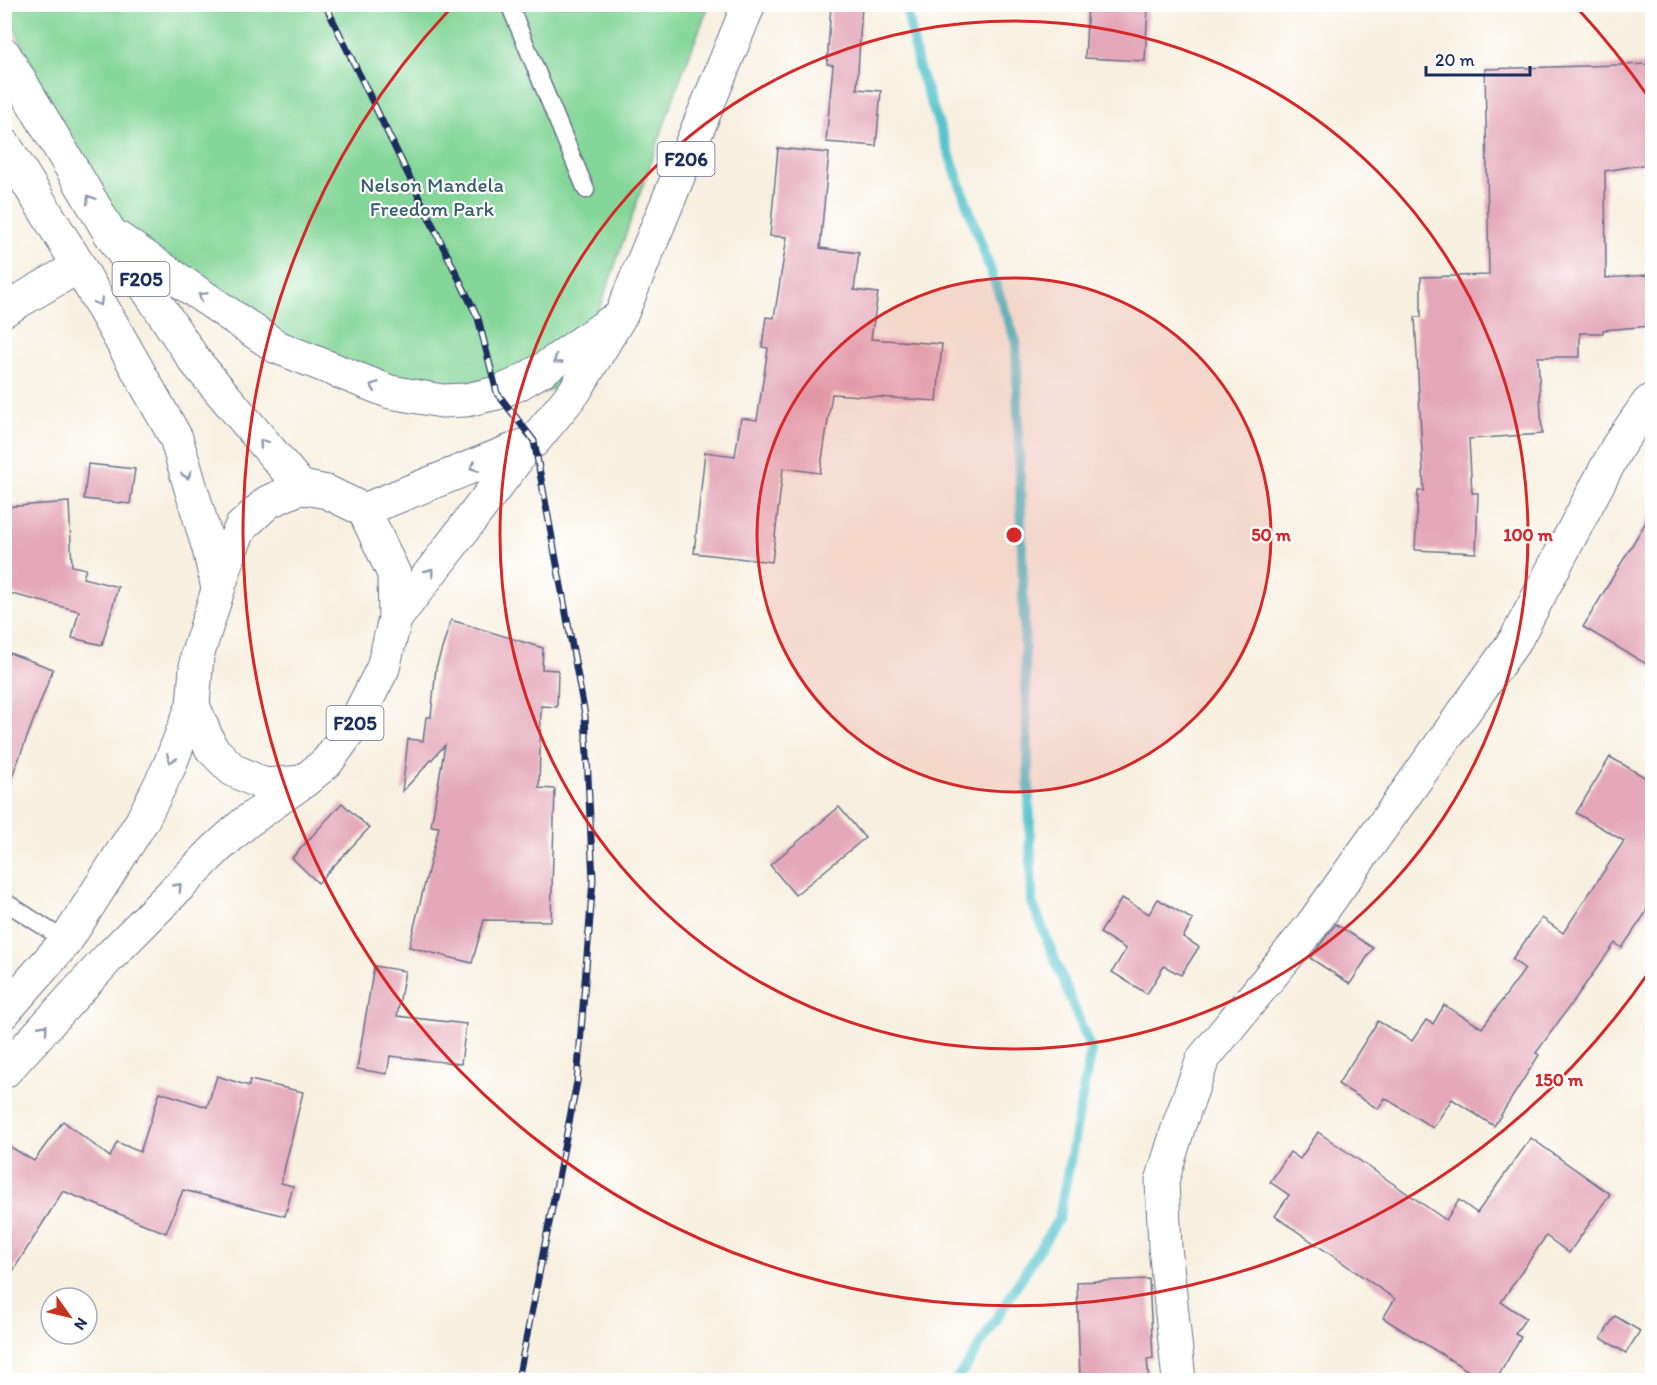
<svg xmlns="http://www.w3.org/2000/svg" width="1657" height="1385" viewBox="0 0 1657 1385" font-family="Itim,sans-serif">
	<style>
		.green { fill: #84d698; stroke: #50827b; stroke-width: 1.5 }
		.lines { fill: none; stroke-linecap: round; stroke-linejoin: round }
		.stream { stroke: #56c3cd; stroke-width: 10 }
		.building { fill: #e4a7b9 }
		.service-casing { stroke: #68728b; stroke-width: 19 }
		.minor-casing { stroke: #68728b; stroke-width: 35 }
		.primary-casing { stroke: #68728b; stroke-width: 35 }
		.service { stroke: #fff; stroke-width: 16 }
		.minor { stroke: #fff; stroke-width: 33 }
		.primary { stroke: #fff; stroke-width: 33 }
		.rail-casing { stroke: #1b2f5e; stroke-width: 7 }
		.rail { stroke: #fff; stroke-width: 4.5; stroke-dasharray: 14; stroke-linecap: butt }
		.oneway { stroke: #8d97ae }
		.ring { fill: none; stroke: #d62828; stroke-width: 3 }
		.labels { text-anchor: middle; stroke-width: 4.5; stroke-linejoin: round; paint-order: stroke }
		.shield { fill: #fff; stroke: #5f6d8e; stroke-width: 1.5 }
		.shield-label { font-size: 20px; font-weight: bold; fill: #1b2f5e }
		.park-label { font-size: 21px; fill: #3a616f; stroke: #fff }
		.centre { fill: #d62828; stroke: #fff; stroke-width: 3 }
		.ring-label { font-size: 18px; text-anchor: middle; font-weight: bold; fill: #d62828; stroke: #fff; stroke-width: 4.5; stroke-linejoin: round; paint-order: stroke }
	</style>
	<rect width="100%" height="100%" fill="#fff"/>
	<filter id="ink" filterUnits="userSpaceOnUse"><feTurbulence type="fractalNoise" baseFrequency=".0167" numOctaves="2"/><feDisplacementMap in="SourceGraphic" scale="12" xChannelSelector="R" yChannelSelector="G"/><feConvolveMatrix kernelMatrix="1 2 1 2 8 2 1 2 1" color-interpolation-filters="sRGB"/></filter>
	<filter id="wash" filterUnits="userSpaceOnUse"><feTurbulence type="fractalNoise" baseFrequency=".008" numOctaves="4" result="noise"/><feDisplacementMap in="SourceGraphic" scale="24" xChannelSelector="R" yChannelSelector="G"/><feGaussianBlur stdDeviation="1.35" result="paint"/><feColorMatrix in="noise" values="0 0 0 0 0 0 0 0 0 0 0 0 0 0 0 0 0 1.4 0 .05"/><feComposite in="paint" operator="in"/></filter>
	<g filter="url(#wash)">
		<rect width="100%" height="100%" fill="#f7efdf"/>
		<!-- green -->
		<path class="green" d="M5,4l704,1 -29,74 -106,303 -105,36 -190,-74 -171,-126 -103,-208z"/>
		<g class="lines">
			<!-- stream -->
			<path class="stream" d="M906,4l12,62 98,276 16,560 59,148 -32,168 -93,149 -11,13"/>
		</g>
		<g id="blocks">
			<!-- building -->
			<g class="building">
				<path d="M831,4h31l-5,85 24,2 -5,55 -50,-4 7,-77 -6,-1z"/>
				<path d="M1088,4h60l-3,57 -60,-3z"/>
				<path d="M1653,64v99l-48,8 1,107 42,-3 3,51 -48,4v3h-23v24h-42l4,77 -73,5 3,54h6l-2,60 -61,-3 3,-59h6l-9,-174h6v-40l68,-2 -4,-206z"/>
				<path d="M778,148l51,5 -9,95 39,5 -5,37 24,3 -7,46 71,5 -5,57 -105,-7 -12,79 -37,-5 -11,94 -78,-9 11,-101 30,4 6,-38 16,2 11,-72 -6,-1 4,-30 8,1 13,-81 -17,-1z"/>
				<path d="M88,464l47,5 -5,35 -46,-5z"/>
				<path d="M69,502l3,64 14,3 -3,9 35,9 -16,58 -30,-7 7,-27 -75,-19v-85z"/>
				<path d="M1653,510v158l-70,-41z"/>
				<path d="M451,620l92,28 -1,21 16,1 -1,37 -16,-1 -2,82 16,1 -4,132 -67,-1 -12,43 -63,-16 30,-120 -8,-1 14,-81 -43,47 6,-53 15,2 3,-24h5l5,-49z"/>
				<path d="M4,651l49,18 -46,121h-3z"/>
				<path d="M1610,757l43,25v120l-31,46 -7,-5 -79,110 3,2 -45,71 -42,-27 -19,29 -48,-30 -7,11 -40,-25 40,-63 34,20 14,-21 7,4 11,-19 38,23 43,-59 -13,-10 30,-41 21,15 61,-92 -48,-28z"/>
				<path d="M342,803l27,25 -51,55 -26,-25z"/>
				<path d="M839,807l26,31 -70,57 -25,-30z"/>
				<path d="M1122,898l27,16 9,-15 35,21 -10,17 16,10 -18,28 -17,-9 -17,28 -35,-22 14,-23 -26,-16z"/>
				<path d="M1336,924l37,24 -23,36 -40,-26z"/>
				<path d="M374,966l31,5 -8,45 69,8 -5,40 -71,-8 -3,18 -30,-5z"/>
				<path d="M217,1076l32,10 1,-6 53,12 -22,91 12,3 -8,30 -102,-26 -17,43 -103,-42 -59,94v-142l30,18 29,-40 47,36 7,-15 23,10 20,-60 47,15z"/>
				<path d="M1318,1132l128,88 13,-20 18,13 54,-75 79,56 -41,59 -23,-17 -45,66 25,16 -11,16 6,3 -25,43h-13l-100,-62 12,-19 -120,-83 14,-21 -19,-13 20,-30 10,7z"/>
				<path d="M1149,1279l4,79 -6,1 2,21h-69l-3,-98z"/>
				<path d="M1615,1316l25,15 -14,22 -25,-15z"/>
			</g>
		</g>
	</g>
	<g filter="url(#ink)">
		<use href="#blocks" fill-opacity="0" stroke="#68728b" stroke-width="1.5"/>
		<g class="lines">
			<!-- service casing -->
			<g class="service-casing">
				<g id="service">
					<path d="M509,4l77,186"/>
					<path d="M4,901l62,40"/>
				</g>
			</g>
			<!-- minor casing -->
			<g class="minor-casing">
				<g id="minor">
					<path d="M4,310l75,-44"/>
					<path d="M1179,1380l-14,-133 -3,-66 18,-59 23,-63 109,-134 204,-286 102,-193 30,-43 4,-3"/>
				</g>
			</g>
			<!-- primary casing -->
			<g class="primary-casing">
				<g id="primary">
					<path d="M4,54l106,179 85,128 106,126"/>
					<path d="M4,144l75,122 97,172 33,111 9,39"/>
					<path d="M110,233l167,114 113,45 52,9 24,-1 31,-7 21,-9 27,-16 66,-46"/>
					<path d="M301,487l26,5 37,18 30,64 1,45 -12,49 -28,55 -28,39 -24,20 -38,3 -32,-15 -22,-22 -18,-43 4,-49 34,-107 10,-22 27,-25z"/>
					<path d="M364,510l164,-66 6,-3 41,-50 47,-78 127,-309"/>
					<path d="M395,619l132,-173"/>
					<path d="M4,1012l62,-71 76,-120 27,-54 24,-62"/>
					<path d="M4,1072l105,-115 107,-108 29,-26 56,-40"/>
				</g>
			</g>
			<!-- service -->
			<use href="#service" class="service"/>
			<!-- minor -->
			<use href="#minor" class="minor"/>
			<!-- primary -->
			<use href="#primary" class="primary"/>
			<!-- rail casing -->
			<g class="rail-casing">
				<path id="rail" d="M325,4l153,314 19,75 37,48 51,274 8,165 -16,202 -59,298"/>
			</g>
			<!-- rail -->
			<use href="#rail" class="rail"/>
		</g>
		<!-- one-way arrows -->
		<defs><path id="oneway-chevron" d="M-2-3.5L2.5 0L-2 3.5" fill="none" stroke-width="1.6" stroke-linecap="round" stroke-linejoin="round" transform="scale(1.5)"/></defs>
		<g class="oneway">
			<use href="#oneway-chevron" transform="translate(90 199) rotate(-121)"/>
			<use href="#oneway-chevron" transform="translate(202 296) rotate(-146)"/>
			<use href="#oneway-chevron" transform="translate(99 302) rotate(61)"/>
			<use href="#oneway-chevron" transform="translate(557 360) rotate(144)"/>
			<use href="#oneway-chevron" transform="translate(374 386) rotate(-159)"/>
			<use href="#oneway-chevron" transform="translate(263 443) rotate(-130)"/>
			<use href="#oneway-chevron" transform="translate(474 467) rotate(158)"/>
			<use href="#oneway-chevron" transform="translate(187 475) rotate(73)"/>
			<use href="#oneway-chevron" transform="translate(430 572) rotate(-53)"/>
			<use href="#oneway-chevron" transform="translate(171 759) rotate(112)"/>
			<use href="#oneway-chevron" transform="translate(178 887) rotate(-46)"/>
			<use href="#oneway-chevron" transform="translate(44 1028) rotate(-48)"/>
		</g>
	</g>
	<!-- distance rings -->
	<circle cx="1014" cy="535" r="257" fill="#d62828" fill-opacity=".12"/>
	<g class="ring">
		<circle cx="1014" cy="535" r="257"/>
		<circle cx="1014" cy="535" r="514"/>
		<path d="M1649 972A771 771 0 1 1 450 9M1578 9A771 771 0 0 1 1649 98"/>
	</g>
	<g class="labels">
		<!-- shield labels -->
		<g class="shield">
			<rect x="657.5" y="142" width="57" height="34" rx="4.5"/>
			<rect x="112.5" y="262" width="57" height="34" rx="4.5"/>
			<rect x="326.5" y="706" width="57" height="34" rx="4.5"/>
		</g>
		<g class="shield-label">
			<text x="686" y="166">F206</text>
			<text x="141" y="286">F205</text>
			<text x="355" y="730">F205</text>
		</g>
		<!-- park labels -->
		<g class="park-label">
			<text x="432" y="192">Nelson Mandela<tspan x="432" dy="24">Freedom Park</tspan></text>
		</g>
	</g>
	<circle cx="1014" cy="535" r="9" class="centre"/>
	<g class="ring-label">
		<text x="1271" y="541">50 m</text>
		<text x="1528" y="541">100 m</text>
		<text x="1559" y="1086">150 m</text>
	</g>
	<!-- margin -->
	<rect width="1657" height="1385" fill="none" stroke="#fff" stroke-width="24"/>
	<!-- north arrow -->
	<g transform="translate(69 1316) rotate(124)"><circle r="28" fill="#ffffff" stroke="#a4acbf" stroke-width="1.5"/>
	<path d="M0-4.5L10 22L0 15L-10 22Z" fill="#c8321e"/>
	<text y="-9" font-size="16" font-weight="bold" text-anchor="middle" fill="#1b2f5e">N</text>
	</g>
	<!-- scale -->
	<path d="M1426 66v9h104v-9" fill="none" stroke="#1b2f5e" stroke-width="3"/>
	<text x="1435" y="66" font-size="18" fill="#1b2f5e" stroke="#ffffff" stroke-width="4.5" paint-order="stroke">20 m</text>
</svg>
